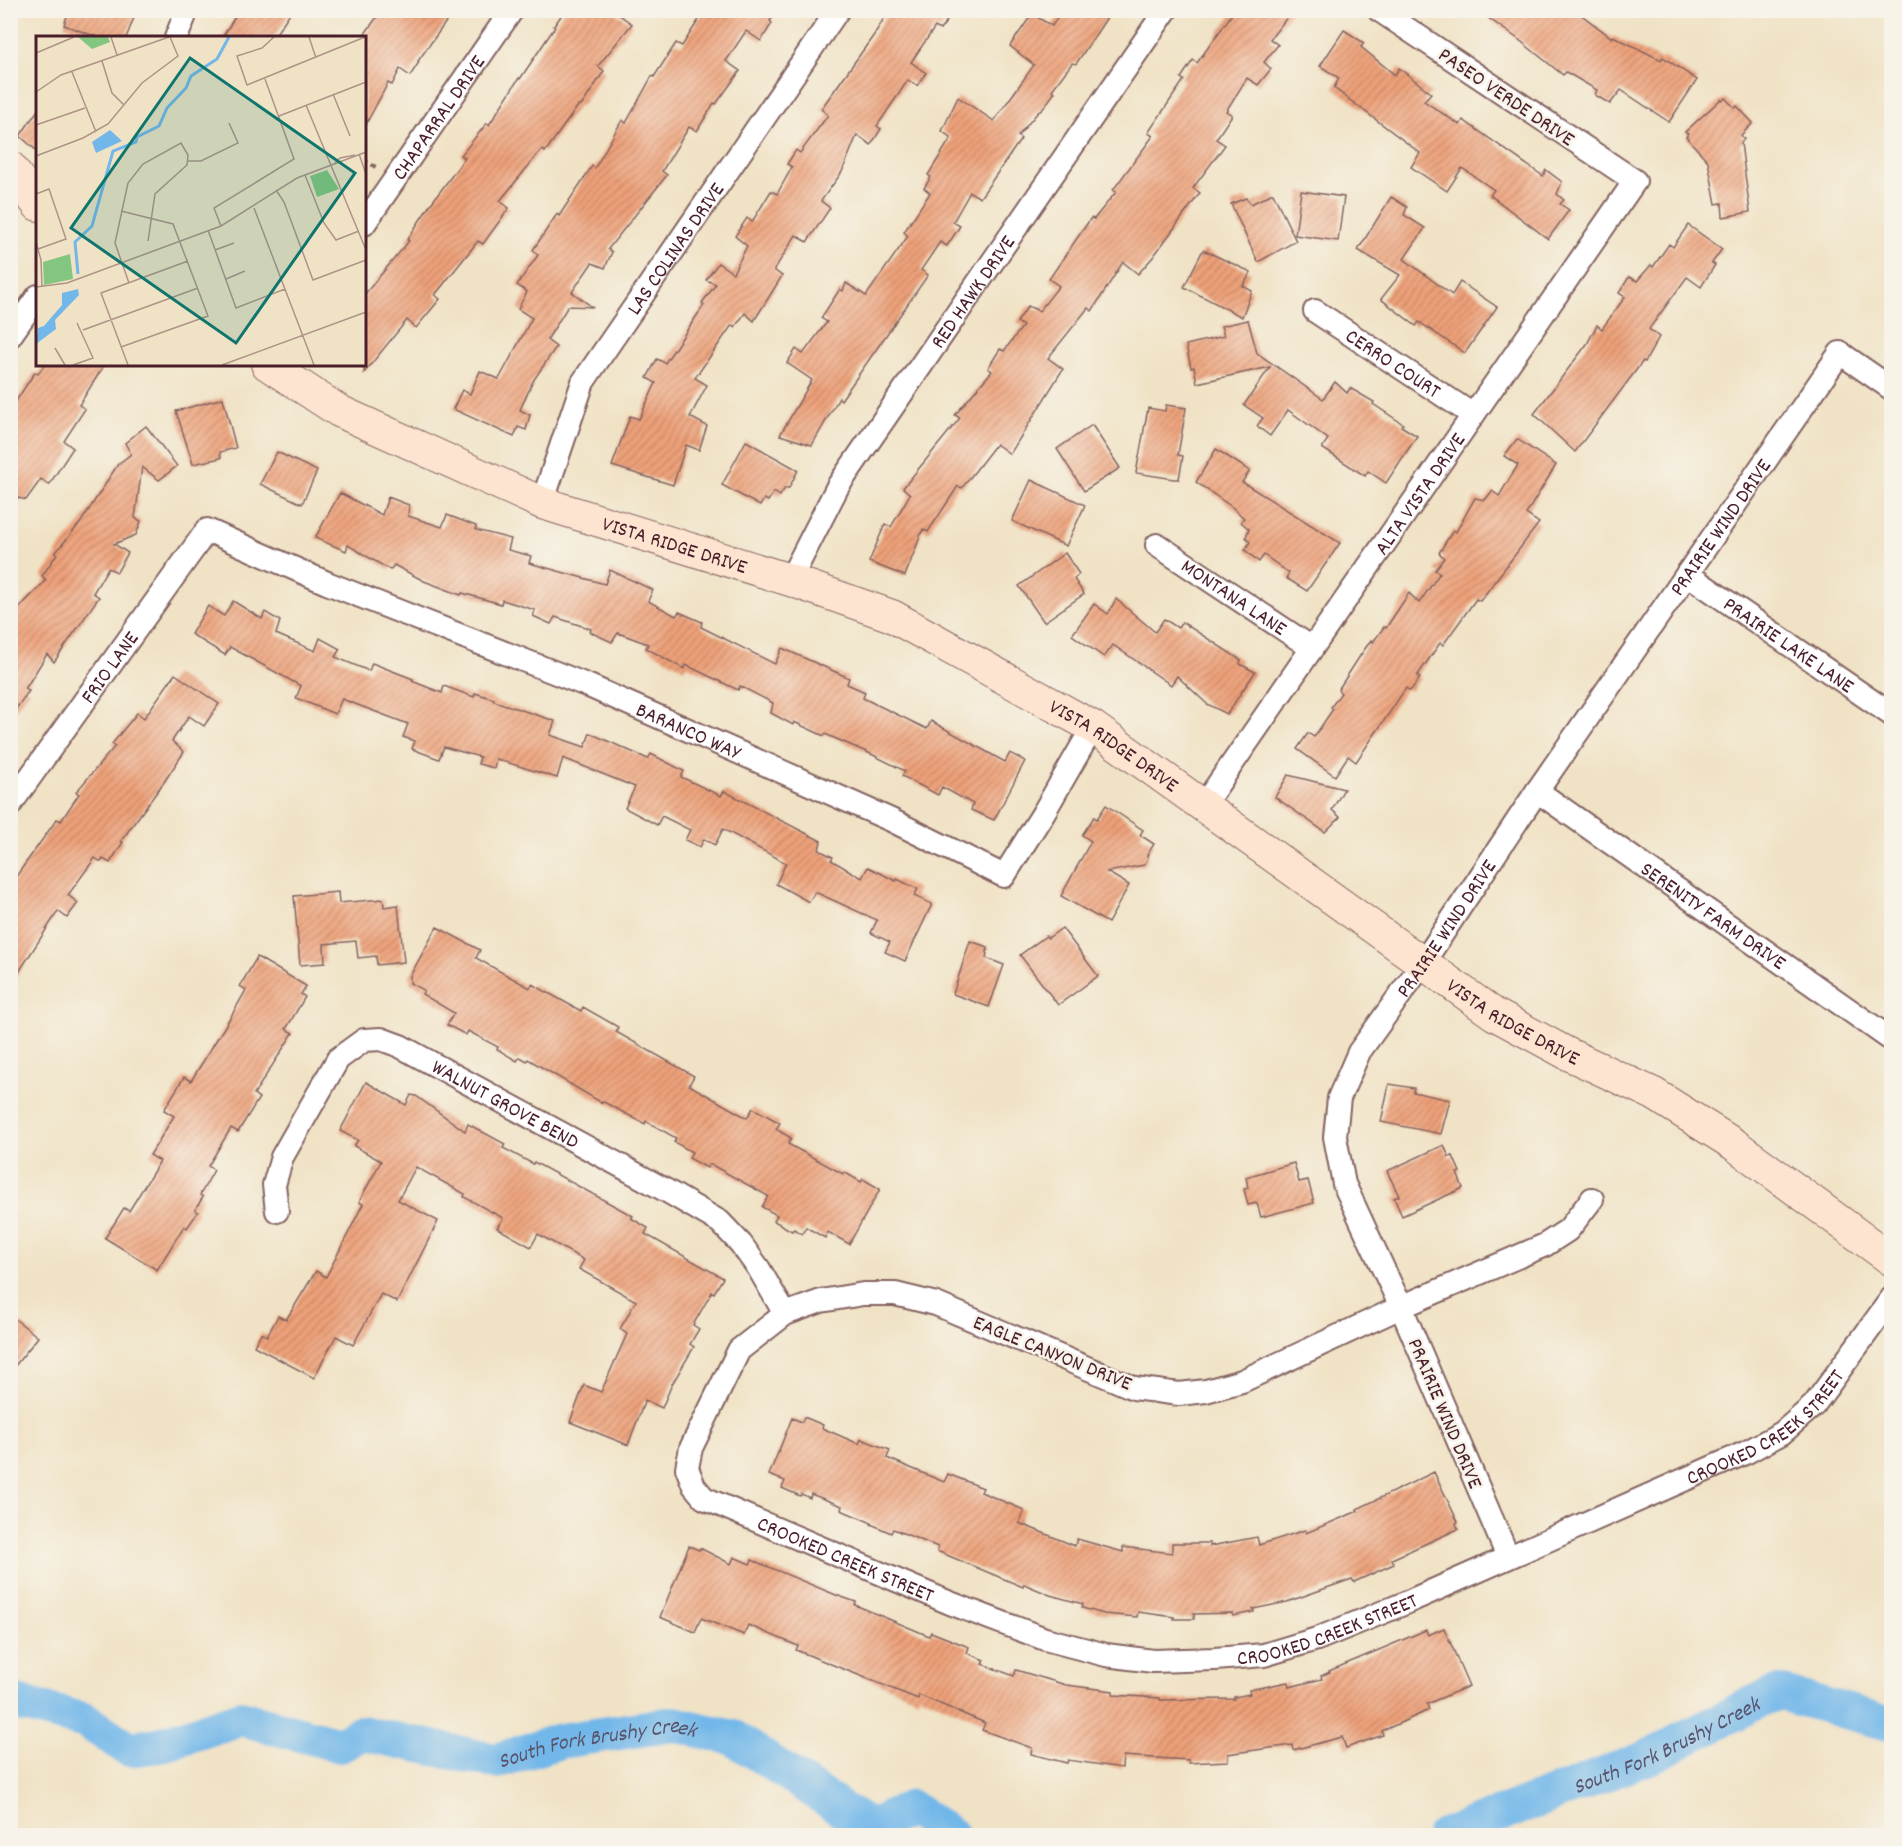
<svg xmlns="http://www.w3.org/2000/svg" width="1902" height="1846" viewBox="0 0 1902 1846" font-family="Dekko,sans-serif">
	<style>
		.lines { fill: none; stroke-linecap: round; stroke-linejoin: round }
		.river { stroke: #72b7e9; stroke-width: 36 }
		.building { fill: url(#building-hatch) }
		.street-casing { stroke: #846361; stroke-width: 26 }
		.secondary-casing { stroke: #846361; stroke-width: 34 }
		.path { stroke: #846361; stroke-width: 4; stroke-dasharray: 4.5 4.5; stroke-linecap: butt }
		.street { stroke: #fff; stroke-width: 22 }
		.secondary { stroke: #fde4d1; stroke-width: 32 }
		.labels { text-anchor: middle; stroke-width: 5; stroke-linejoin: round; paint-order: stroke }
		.street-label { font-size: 21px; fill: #4a1f2b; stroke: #f7f3e8 }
		.water-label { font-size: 22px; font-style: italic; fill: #58546e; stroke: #f7f3e8 }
		.inset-river { fill: none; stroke: #72b7e9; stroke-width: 3 }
		.inset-road { fill: none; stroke: #ae9487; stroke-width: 1.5 }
		.view { fill: #0f766e; fill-opacity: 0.15; stroke: #0f766e; stroke-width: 3 }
		.inset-edge { fill: none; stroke: #4a1f2b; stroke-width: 3 }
	</style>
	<defs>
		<pattern id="building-hatch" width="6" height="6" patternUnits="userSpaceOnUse" patternTransform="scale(1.5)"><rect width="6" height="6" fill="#eea27a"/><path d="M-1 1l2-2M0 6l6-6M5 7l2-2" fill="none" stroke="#c38364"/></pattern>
	</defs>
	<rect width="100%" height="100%" fill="#f7f3e8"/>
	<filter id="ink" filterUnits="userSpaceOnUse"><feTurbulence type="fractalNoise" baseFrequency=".0167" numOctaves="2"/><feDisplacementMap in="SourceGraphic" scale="12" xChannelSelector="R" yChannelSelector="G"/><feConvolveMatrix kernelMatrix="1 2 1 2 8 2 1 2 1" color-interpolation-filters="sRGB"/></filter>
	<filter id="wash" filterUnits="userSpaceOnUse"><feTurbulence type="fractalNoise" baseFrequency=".008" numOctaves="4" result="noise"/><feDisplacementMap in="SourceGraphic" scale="24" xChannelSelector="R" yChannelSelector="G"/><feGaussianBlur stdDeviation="1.35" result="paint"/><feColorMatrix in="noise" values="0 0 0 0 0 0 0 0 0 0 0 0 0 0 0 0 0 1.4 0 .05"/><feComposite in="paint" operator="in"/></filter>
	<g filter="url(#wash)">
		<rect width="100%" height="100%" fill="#f0e2c5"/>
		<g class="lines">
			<!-- river -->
			<g class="river">
				<path id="s1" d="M10,1701l76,20 43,28 30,-4 82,-27 99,27 21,-12 135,28 64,-20 114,-17 60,14 136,90 41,-20 41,28"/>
				<path id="s2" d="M1444,1836l203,-78 109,-56 24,-9 112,31"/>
			</g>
		</g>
		<g id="blocks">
			<!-- building -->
			<g class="building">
				<path d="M69,10h68l-11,28h-26l-36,-13z"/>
				<path d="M239,10h53l-19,28h-51z"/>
				<path d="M382,10h58l8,9 -30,42 1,1 -9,14 -10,-7 -8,16 -4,-2 -24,45v-93z"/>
				<path d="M565,10h47l20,14 -34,42 6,5 -22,34 -4,1 -33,46 -3,-3 -42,52 9,7 -26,36 -5,-3 -43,54 5,4 -24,29 -9,-8 -43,53v-78l45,-54 -2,-1 23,-35 35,-47 -4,-3 26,-32 2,2 30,-47 1,1 35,-52 -1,-1z"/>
				<path d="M705,10h73l-8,11 2,2 -11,18 -15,-10 -20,30 14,10 -24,33 -2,-1 -17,28 -8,-4 -27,44 5,4 -59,74 4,3 -7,16 -13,-5 -20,29 20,15 -24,-1 -21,34 9,7 -23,34 -13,29 10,5 -4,15 -8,-3 -4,10 -61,-28 9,-19 8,4 10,-23 19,8 33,-61 -14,-9 9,-17 -10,-7 21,-30 -5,-5 24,-36 2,2 33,-50 3,2 27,-48 4,3 26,-47 2,1 22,-34 6,3z"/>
				<path d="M889,10h66l-15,20 -5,-3 -24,35 15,11 -9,13 -9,-6 -31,46 4,3 -10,16 -14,-10 -15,37 -21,29 9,7 -23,34 -11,-7 -22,35 8,6 -28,45 -9,-8 -10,14 -3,-2 -37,53 12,7 -17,32 17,9 -8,24 -13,-5 -13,40 -61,-19 18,-50 9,3 17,-36 -9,-5 10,-19 8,4 39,-58 -2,-2 14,-19 -10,-4 12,-17 15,10 14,-27 -12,-10 12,-18 5,4 19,-31 6,3 15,-27 -5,-3 9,-14 4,3 28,-38 -7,-6 53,-74z"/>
				<path d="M1062,10h50l-36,54 -4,-1 -20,27 3,2 -13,18 -4,2 -20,24 3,3 -41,59 -10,-6 -17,30 7,4 -13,20 -7,-4 -19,28 7,5 -87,125 -2,-2 -27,47 -32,-10 32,-55 -25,-17 9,-14 7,5 24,-32 -6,-4 19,-29 3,2 3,-8 20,13 42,-60 -4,-4 26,-39 -6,-5 7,-11 -3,-2 23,-37 -9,-7 16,-34 36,24 40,-56 -24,-19 22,-32 20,12z"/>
				<path d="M1235,10h58l-23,29 8,6 -14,17 7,7 -13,16 -11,-7 -21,33 6,4 -16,24 9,6 -32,43 7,5 -47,64 -15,17 -15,-12 -31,49 -4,-3 -40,50 15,11 -53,85 -14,-10 -34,44 -4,-2 -30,46 -5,-3 -18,47 -36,-14 16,-38 6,3 19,-33 -7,-6 57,-70 -5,-3 37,-44 -4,-3 12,-19 4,2 19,-25 -6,-4 11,-16 11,5 20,-25 -10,-7 42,-61 3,1 22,-27 -3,-2 40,-54 -5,-3 36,-53 -3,-2 12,-18 4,3z"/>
				<path d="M1477,10h98l37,28 1,-2 48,24 2,-3 34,23 -28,42 -48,-32 -11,14 -15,-9 2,-5 -31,-18 -3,3 -45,-36z"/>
				<path d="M1344,30l20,13 -3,4 34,28 4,-7 32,25 -7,8 36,24 3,-5 80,56 3,-6 16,12 -5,12 7,6 -4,4 9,6 -21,29 -58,-44 4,-5 -32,-22 -15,23 -36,-24 9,-14 -86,-65 5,-10 -19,-12z"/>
				<path d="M1725,98l10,10 2,-2 16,17 -12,12 3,4 -3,4 9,69 -27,5 -1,-14 -6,1 -8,-43 -22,-24 2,-3 -3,-2 36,-33 1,1z"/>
				<path d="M38,110v42l-18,-16z"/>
				<path d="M1301,191l43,6 -6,44 -43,-6z"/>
				<path d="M1273,193l23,48 -38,21 -27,-58 15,-6 5,6z"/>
				<path d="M1391,197l16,10 -3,8 21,13 -21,31 48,36 8,-13 37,25 -32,46 -46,-31 -3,4 -35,-27 19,-24 -42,-25z"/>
				<path d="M1688,225l34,24 -10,14 3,2 -14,22 -14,-10 -38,52 10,8 -14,25 -2,-1 -68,91 -41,-38 53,-70 10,-19 5,4 23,-32 -6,-4 10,-16 8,4 14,-16 2,2 16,-23 4,3z"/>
				<path d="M1203,250l48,22 -8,14 9,5 -10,26 -58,-30z"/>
				<path d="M1248,320l9,33 66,46 12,-17 12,11 3,-5 24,14 -1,2 30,20 -2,2 16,10 -31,47 -18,-12 -3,5 -43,-28 6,-9 -40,-29 -18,26 -13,-10 6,-8 -19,-13 26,-38 -73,16 -3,-16 -3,1 -5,-23 38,-9 -3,-10z"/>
				<path d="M45,364h60l-26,41 6,4 -21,32 9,7 -24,37 -8,-6 -15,21 -16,-4v-86l25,-38 3,2z"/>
				<path d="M223,398l13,50 -16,4 1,6 -28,6 -17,-53z"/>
				<path d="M1166,405l20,3 -8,47 5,1 -4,23h-5l-38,-6 12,-65 17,3z"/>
				<path d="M1092,425l28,43 -36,23 -27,-42z"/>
				<path d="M146,426l31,40 -18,14 -17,-13 -7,51 6,3 -5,14 -22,9 14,9 -11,19 -9,-4 -15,25 6,4 -45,65 -7,-8 -22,35 4,2 -19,26v-115l9,6 27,-28 -4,-4 15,-22 -2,-1 26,-31 37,-58 13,-10 -6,-11z"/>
				<path d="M1517,439l39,26 -30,49 13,9 -59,78 -4,-2 -33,46 -3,-2 -23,33 3,2 -10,13 -4,-3 -50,74 -8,-6 -13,20 -38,-27 11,-16 6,4 19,-28 -2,-2 10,-14 -3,-3 22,-34 11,-16 2,2 11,-15 2,1 23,-35 10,10 21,-30 -5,-3 9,-12 -5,-5 14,-23 3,2 19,-34 10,2 7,-9 7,5 19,-31 -14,-9z"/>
				<path d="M746,441l52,29 -9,18h-4l-5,8 -6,-4 -6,9 -4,-2 -4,7 -38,-21z"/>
				<path d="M1216,449l34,22 -8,11 98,61 -33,48 -21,-13 3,-5 -25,-18 -5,7 -14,-12 5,-8 -4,-5 3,-8 -8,-7 3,-4 -12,-11 -36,-25z"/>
				<path d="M277,452l40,19 -15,33 -42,-20z"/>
				<path d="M1031,480l54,25 -19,41 -54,-25z"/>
				<path d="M340,493l42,22 6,-18 21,8 -1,11 34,11 5,-12 29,11v4l35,9 -3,11 23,6 -2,7 76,21 5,-14 43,20 -5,11 28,15 3,-4 23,10 -1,5 74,37 7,-16 67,30 -2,6 18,8 -2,6 64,31 4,-8 74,41 5,-9 15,8 -31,59 -23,-10 2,-6 -31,-17 -4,8 -36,-19 3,-5 -34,-17 -46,-20 -1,2 -30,-14 -1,3 -22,-12 2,-10 -33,-17 -2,4 -52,-25 -2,4 -38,-21 2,-4 -30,-11 -6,9 -22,-10 1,-3 -36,-12 -4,7 -18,-8 2,-6 -33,-10 -1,4 -39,-11 -1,2 -37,-14 -30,-16 -4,5 -42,-25 -2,6 -31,-13z"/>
				<path d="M1065,553l14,21 -5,5 10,15 -40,28 -25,-36z"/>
				<path d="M1116,599l39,33 9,-13 14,9 4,-6 59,38 -1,4 15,8 -28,42 -20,-10 -30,-28 -6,9 -58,-40 -9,12 -32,-22 22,-31 14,10z"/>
				<path d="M233,601l29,18 3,-7 15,9 -4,13 39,17 5,-13 20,11 -5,8 34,14 3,-8 41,16 -1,2 30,12 2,-7 30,11 1,-4 19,6v2l61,20 -5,14 35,12 5,-14 58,26 3,-5 33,17 -3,6 40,19 3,-5 97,50 -2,9 14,7 -2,3 31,18 6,-11 28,14 1,-2 21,10 -4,7 18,8 -27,57 -20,-9 5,-10 -19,-9 6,-13 -62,-28 -6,10 -33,-18 10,-21 -63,-34 -8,16 -11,-6 -4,8 -15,-7 5,-10 -28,-14 -5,9 -32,-17 10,-21 -72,-29 -6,20 -61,-19 -2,9 -16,-4 2,-7 -36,-10 -5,12 -27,-10 3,-8 -12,-4 5,-13 -66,-25 -7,15 -39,-16 5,-12 -71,-39 -5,8 -34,-21 17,-28 16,10z"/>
				<path d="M175,674l44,30 -15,22 -15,-10 -17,25 12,11 -20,30 -43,59 2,1 -13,21 -7,-4 -2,3 -6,-4 -27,37 10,8 -11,15 -9,-7 -48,75v-101l47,-66 4,2 18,-27 -3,-2 39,-46 -3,-2 25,-31 7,5z"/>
				<path d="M1288,775l56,14 -12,21 8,7 -15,15 -50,-35z"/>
				<path d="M1106,805l37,25 -3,5 14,9 -7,11 1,3 -4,7 -37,7 22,13 -21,38 -47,-27 30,-55 -9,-6 12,-18 3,2z"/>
				<path d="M338,892l1,11 44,-4 1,8 14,-2 6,57 -27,3 -1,-9 -18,2 -2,-17 -32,3 1,19 -25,2 -6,-69z"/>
				<path d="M437,927l43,23 -4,8 54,30 2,-4 49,27 2,-4 35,20 -2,5 78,44 -5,9 58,33 6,-10 27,15 -4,6 15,9 -3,6 55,30 1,-2 17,10 2,-3 17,10 -31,55 -21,-12 -3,6 -19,-11 -4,7 -8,-5 -2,2 -18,-10 3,-6 -15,-8 6,-11 -56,-31h-3l-2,3 -18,-10 3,-6 -18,-10 2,-4 -30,-17 -1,3 -43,-23v2l-74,-44 -1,2 -7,-4 -3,4 -20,-12 1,-2 -30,-16 -2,4 -19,-10 7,-12 -32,-19 2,-4 -14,-7v-7z"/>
				<path d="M1062,928l36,48 -40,29 -38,-50 26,-19 2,2z"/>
				<path d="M970,941l18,6 -2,11 18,7 -15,42 -36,-13z"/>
				<path d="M257,957l49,29 -5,8 4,3 -19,32 7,4 -39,61 5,4 -21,34 -7,-4 -23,38 6,4 -14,25 3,2 -8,13 3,2 -11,16 -3,-2 -27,44 -52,-32 19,-30 5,3 31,-50 -10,-6 24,-39 -10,-6 20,-33 7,4 39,-63 16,-28 -6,-4z"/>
				<path d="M366,1082l40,23 5,-10 5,1 49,35 3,-7 37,20 -2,4 30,16 1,-2 99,54 -2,2 17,10 -3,6 78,44 -9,15 -2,-1 -19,33 6,4 -9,15 4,3 -22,37 -10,24 -17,-8 -17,45 -58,-23 14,-37 17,7 26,-58 -7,-5 16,-28 -57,-32 5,-9 -46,-26 -7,13 -34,-19 6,-10 -39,-21 1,-3 -49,-27 -18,33 40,21 -41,81 -16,-8 -28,51 -17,-9 -22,42 -60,-32 7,-13 6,3 11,-20 8,4 30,-49 10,6 37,-73 -4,-2 22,-41 -27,-15 4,-6 -18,-9z"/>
				<path d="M1389,1084l25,4 -1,4 37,8 -9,34 -60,-12z"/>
				<path d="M1444,1145l5,12 4,-1 7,16 -3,1 6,15 -61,28 -8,-18 5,-2 -12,-25z"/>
				<path d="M1294,1163l5,19 9,-2 6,23 -53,14 -4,-14 -9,2 -4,-16 4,-1 -2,-11z"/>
				<path d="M10,1315l28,22 -28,35z"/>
				<path d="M804,1417l19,8 -1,3 37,16 2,-5 29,11 -3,8 57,24 4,-8 35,14 -2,4 43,18 -5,13 56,23 2,-7 46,13v-5l49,6v-10h38v3l47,-9 2,8 46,-15 1,3 52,-22 -1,-2 77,-37 24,50 -2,1 2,6 -66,30 2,5 -40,18 -2,-3 -65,23 -34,7 1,3 -21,4 -1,-3 -38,1v5h-20v-2l-36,-5 -1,5 -33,-3 -22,-6 1,-4 -33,-9 -26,-11 -1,3 -86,-36 1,-4 -45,-18 -2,4 -20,-9 1,-1 -31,-13 1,-4 -31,-12 -1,4 -9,-4 -1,2 -18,-8 3,-7 -16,-6 23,-57 10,4z"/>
				<path d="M689,1546l10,4 1,-2 31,16 3,-7 16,7 2,-4 84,35 20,7 -1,3 74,31 2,-4 38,15 -2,6 17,7 -2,4 32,12 2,-6 50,15 47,6v4l47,3v2l74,-1v-2l16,-3 -1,-4 39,-8 1,5 33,-8 -1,-3 9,-4 -1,-1 97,-41 2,5 16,-7 25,58 -42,18 2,6 -47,21 1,4 -37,13 -4,-11 -49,13 -1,-5 -64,9v7l-39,2v-3l-66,-4 -1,12 -54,-8 -1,3 -36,-9 1,-6 -50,-18 3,-7 -66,-28 -1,4 -122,-49 2,-4 -50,-21 -4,10 -43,-17 -6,14 -35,-15z"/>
			</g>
		</g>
	</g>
	<g filter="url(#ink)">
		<use href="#blocks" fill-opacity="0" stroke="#846361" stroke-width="1.5"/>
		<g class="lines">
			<!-- street casing -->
			<g class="street-casing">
				<g id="street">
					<path d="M176,38l11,-28"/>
					<path id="s3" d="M364,224l148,-214"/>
					<path id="s4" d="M1315,311l158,104"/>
					<path d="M10,336l28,-40"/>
					<path id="s5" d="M542,503l41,-121 255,-372"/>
					<path id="s6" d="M1157,545l155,103"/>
					<path id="s7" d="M1687,574l205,141"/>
					<path id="s8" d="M790,580l48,-94 328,-476"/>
					<path id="s9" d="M1537,791l355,249"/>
					<path id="s10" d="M10,805l197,-275 120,53 262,103 302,134 113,56 40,-64 49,-85"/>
					<path id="s11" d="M1203,806l432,-625 -256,-171"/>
					<path id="s12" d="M1592,1199l-24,31 -23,15 -144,62 -159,74 -36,10 -27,3 -45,-6 -198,-84 -41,-10h-32l-42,7 -36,13 -46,36 -48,98 -4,20 7,18 10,12 246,105 95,36 61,16 47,6 62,-2 49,-4 53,-16 86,-35 344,-152 35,-19 32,-28 78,-107"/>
					<path id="s13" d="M277,1211l-3,-26 8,-28 56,-98 26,-19 17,-1 19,7 267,145 53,31 21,22 18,25 26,45"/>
					<path id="s14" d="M1508,1557l-107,-250 -57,-123 -9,-47 4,-39 20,-46 64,-89 114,-172 303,-438 52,36"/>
				</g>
			</g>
			<!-- secondary casing -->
			<g class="secondary-casing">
				<g id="secondary">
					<path d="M10,167l28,38"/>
					<path id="s15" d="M267,364l72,47 203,92 248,77 102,36 201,111 401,287 74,40 86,40 81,51 157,115"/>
				</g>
			</g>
			<!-- path -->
			<path class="path" d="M364,160l15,9"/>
			<!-- street -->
			<use href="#street" class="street"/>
			<!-- secondary -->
			<use href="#secondary" class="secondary"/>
		</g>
	</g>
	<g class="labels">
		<!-- street labels -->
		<g class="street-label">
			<text transform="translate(1507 96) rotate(34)" y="7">PASEO VERDE DRIVE</text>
			<text dy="7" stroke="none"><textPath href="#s3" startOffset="130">CHAPARRAL DRIVE</textPath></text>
			<text dy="7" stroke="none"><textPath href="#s5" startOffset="290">LAS COLINAS DRIVE</textPath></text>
			<text dy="7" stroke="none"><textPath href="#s8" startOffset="342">RED HAWK DRIVE</textPath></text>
			<text dy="7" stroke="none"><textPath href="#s4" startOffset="94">CERRO COURT</textPath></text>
			<text dy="7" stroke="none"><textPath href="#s11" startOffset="380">ALTA VISTA DRIVE</textPath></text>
			<text dy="7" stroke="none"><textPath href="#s14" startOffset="1182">PRAIRIE WIND DRIVE</textPath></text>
			<text dy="7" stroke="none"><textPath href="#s15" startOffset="448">VISTA RIDGE DRIVE</textPath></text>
			<text dy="7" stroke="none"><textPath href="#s6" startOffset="93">MONTANA LANE</textPath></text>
			<text dy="7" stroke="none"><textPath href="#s7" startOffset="124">PRAIRIE LAKE LANE</textPath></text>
			<text dy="7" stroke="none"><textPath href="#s10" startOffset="170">FRIO LANE</textPath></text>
			<text dy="7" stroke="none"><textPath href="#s10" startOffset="860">BARANCO WAY</textPath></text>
			<text dy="7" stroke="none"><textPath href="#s15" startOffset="934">VISTA RIDGE DRIVE</textPath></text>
			<text dy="7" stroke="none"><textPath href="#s9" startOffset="216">SERENITY FARM DRIVE</textPath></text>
			<text dy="7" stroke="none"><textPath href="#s14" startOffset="696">PRAIRIE WIND DRIVE</textPath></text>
			<text dy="7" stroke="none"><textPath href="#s15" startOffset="1420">VISTA RIDGE DRIVE</textPath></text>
			<text dy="7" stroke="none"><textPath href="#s13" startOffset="358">WALNUT GROVE BEND</textPath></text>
			<text transform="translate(1053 1352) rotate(22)" y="7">EAGLE CANYON DRIVE</text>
			<text transform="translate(1446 1413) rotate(67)" y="7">PRAIRIE WIND DRIVE</text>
			<text dy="7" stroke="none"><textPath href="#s12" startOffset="2246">CROOKED CREEK STREET</textPath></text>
			<text dy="7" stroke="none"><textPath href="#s12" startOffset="1256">CROOKED CREEK STREET</textPath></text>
			<text dy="7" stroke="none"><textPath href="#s12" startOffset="1760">CROOKED CREEK STREET</textPath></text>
		</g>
		<!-- water labels -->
		<g class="water-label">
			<text dy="8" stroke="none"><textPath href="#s2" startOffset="240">South Fork Brushy Creek</textPath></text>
			<text dy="8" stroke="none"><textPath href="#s1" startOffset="615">South Fork Brushy Creek</textPath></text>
		</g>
	</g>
	<!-- overview -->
	<g transform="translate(36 36)">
		<rect width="330" height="330" fill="#f0e2c5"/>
		<path d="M42,1h30l2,5 -18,7zM291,134l12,19 -22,8 -7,-21zM34,218l3,25 -29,6 -1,-23z" fill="#83c67f"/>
		<path d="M74,94l12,11 -26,12 -4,-11zM42,253l1,6 -24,25 1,9 -20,15 2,-16 6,-2 18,-21v-12z" fill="#72b7e9"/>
		<path class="inset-river" d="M42,238l-3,-32 17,-16 21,-75 23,-9 1,-5 22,-11 8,-18 19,-20 5,-12 26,-17 12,-22"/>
		<path class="inset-road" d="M75,1l6,18M238,1l-12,11 -25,8 10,29 118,-48M273,1l7,21M0,17l38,-16M66,25l10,32 12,12M36,36l24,60M0,56l25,-17 108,-38M297,58l17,42M270,69l60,145M243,80l87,-34M0,89l49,-17M323,118l7,20M0,120l47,-18 25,-14 34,-41 36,-27 -8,-19M152,125h13l37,-18 -9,-20M298,128l6,-6 15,-3M269,139l19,48 12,17 23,-9M240,154l8,12 29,78 53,-20M0,158l13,-5 17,50 -28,10M218,172l60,157M185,190l-7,-18 80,-49 -29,-80M172,194l28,78 49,-19M0,206l5,18 1,27M179,214l19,-7M190,243l19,-8M93,247l-14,-40 13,-60 15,-19 38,-21 7,12 -1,10 -32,29 -7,47M0,251l31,-4 154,-57 76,-48 69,-26M47,294l115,-42M85,311l87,-31 -35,-92 -52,-13M19,312l10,17M37,329l20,-7 -16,-35M92,329l-27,-72 87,-32M186,329l144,-53"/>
		<path class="view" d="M154,22l165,115 -119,170 -165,-115z"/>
		<rect width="330" height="330" class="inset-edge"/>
	</g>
	<!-- margin -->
	<rect width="1902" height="1846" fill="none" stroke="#f7f3e8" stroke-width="36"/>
</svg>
